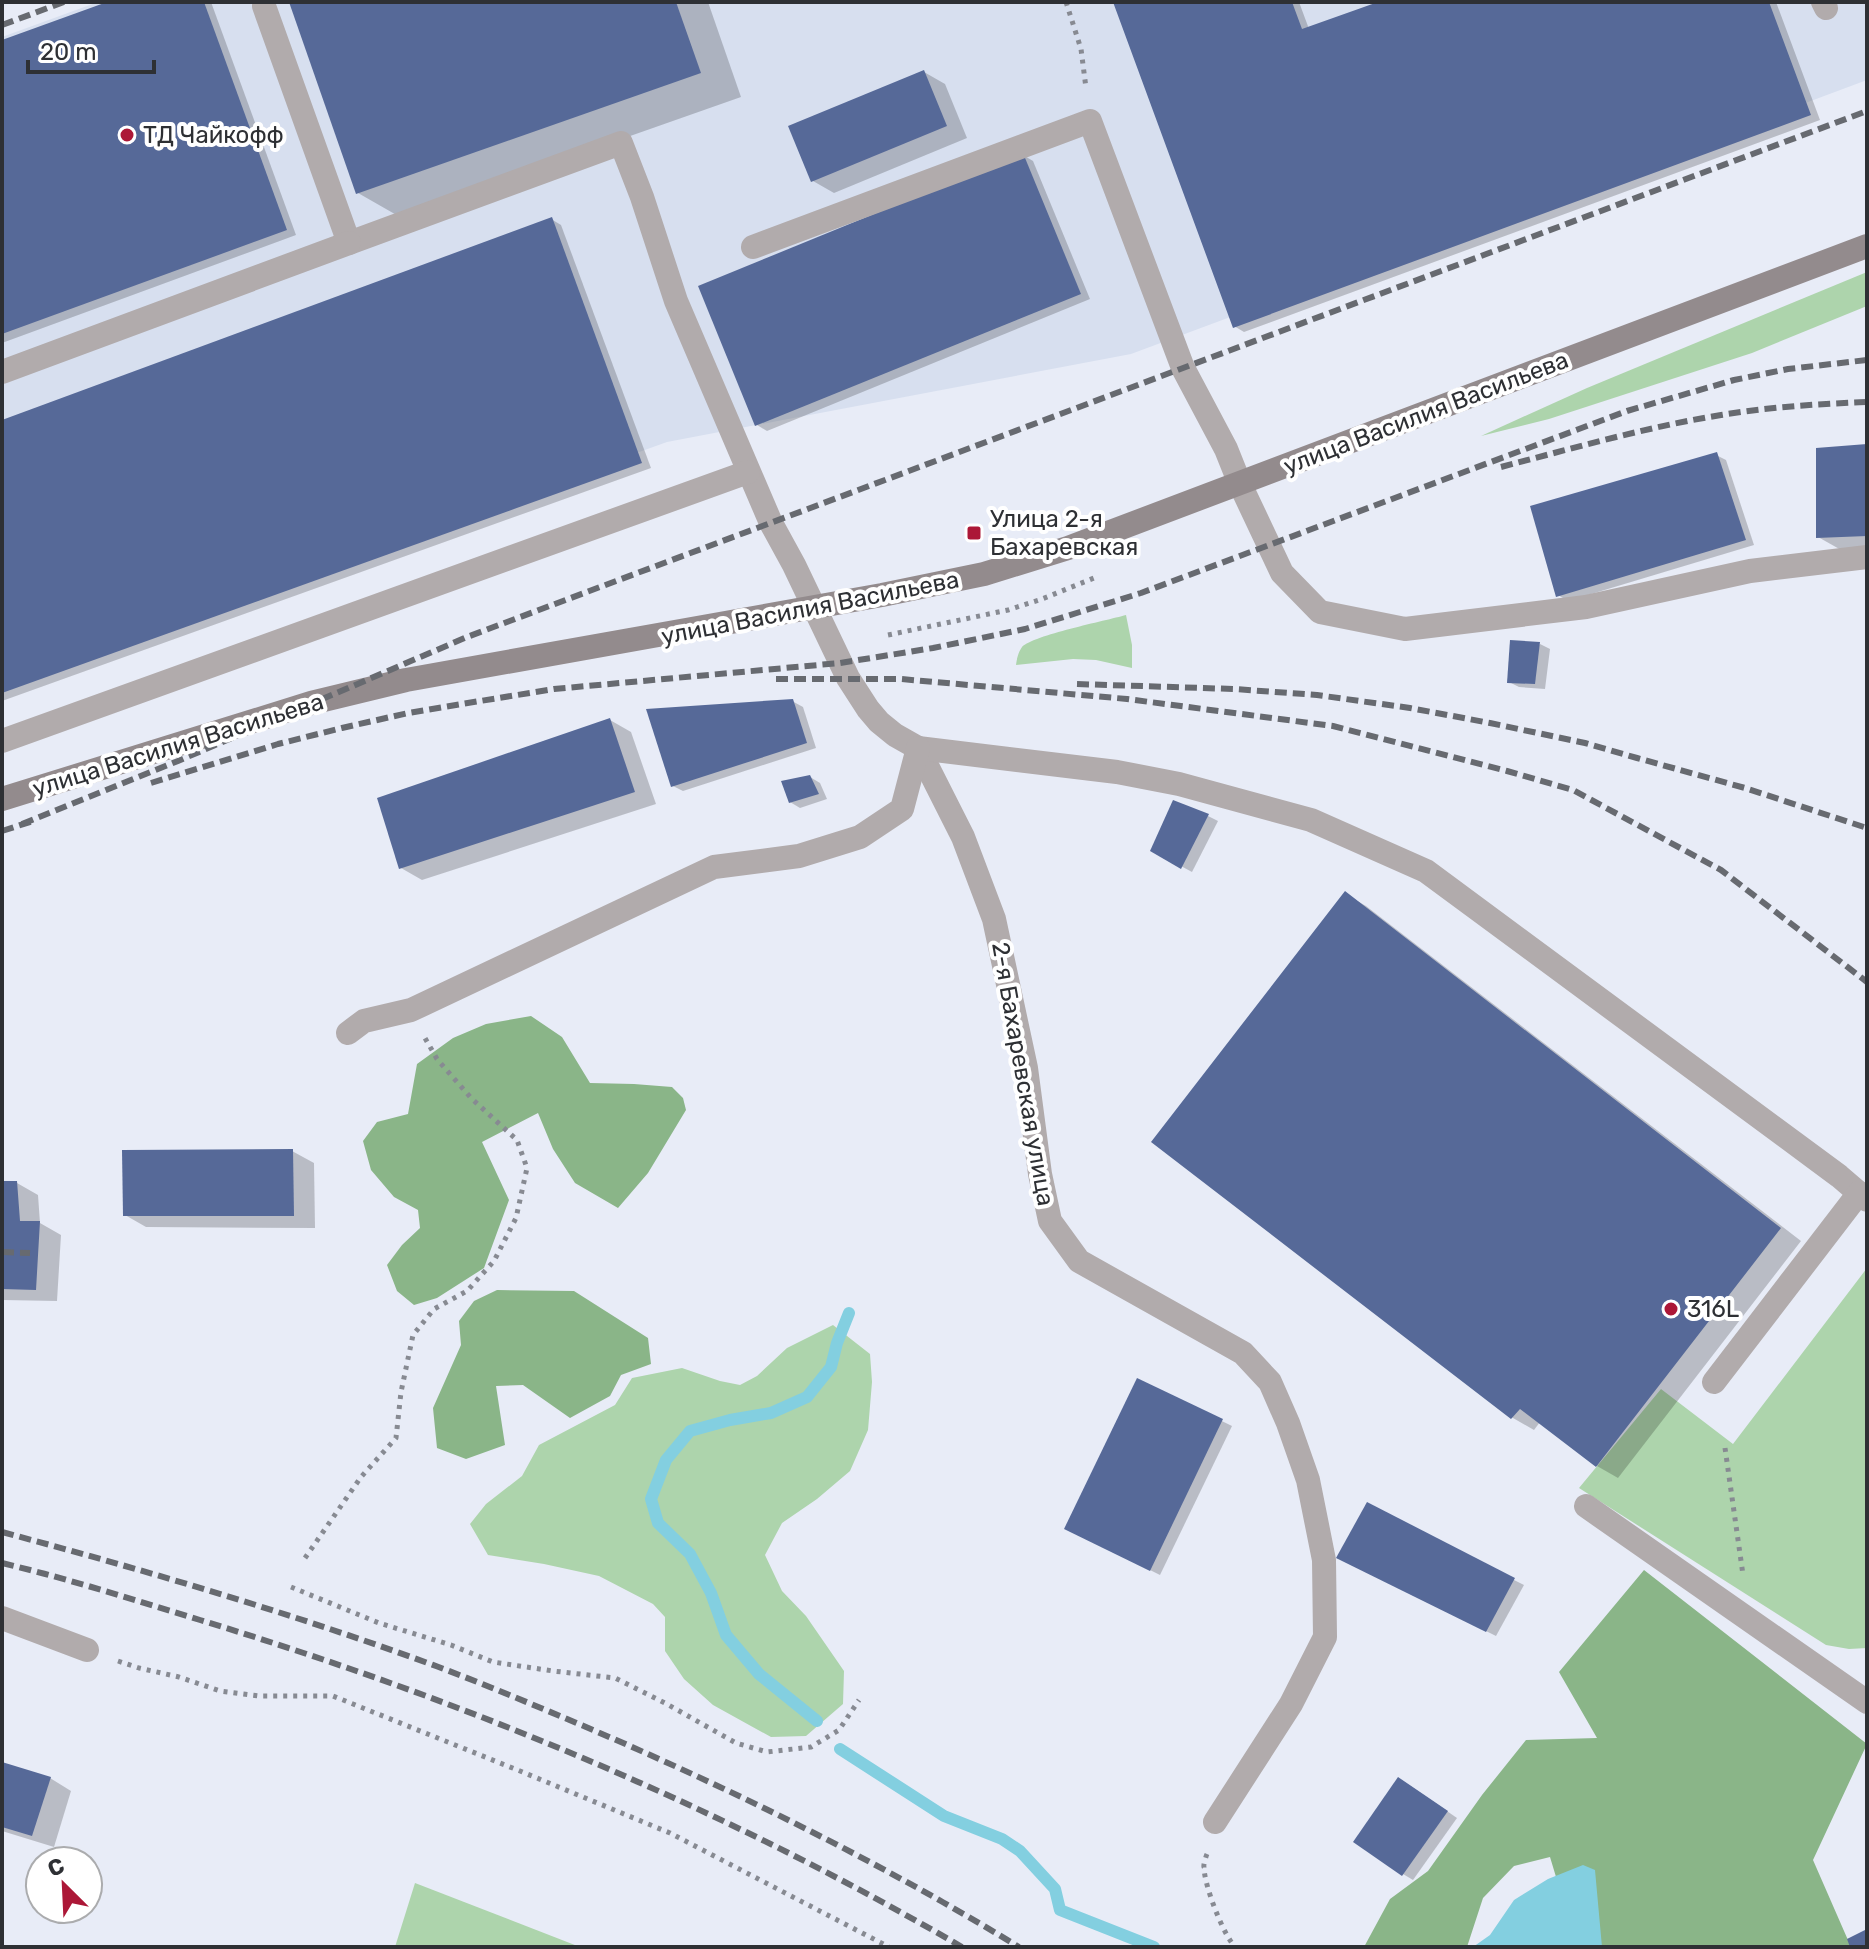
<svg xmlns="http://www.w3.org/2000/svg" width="1869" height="1949" viewBox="0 0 1869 1949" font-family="Rubik,sans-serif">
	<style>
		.built { fill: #d7dfef }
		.green { fill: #add4ac }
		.forest { fill: #8ab588 }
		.water { fill: #83cfe0 }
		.shadow { fill: #0003 }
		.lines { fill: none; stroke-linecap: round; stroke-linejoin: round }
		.stream { stroke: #83cfe0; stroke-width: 12 }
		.building { fill: #566998 }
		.path { stroke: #878a92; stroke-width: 5; stroke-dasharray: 4 6; stroke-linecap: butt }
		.service { stroke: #b1abac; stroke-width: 24 }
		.secondary { stroke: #938b8d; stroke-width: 24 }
		.rail { stroke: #676a70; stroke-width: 6; stroke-dasharray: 12 6; stroke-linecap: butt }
		.poi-dot { fill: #ac1737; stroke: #fff; stroke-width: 3 }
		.labels { text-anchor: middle; stroke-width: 8; stroke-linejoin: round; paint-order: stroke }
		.poi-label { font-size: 24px; fill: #2e3034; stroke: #fff; text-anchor: start }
		.street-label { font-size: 24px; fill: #2e3034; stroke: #fff }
	</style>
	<rect width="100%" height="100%" fill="#e8ecf7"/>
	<!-- built -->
	<path class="built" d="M98,2h1769v78l-736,274 -464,88 -542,195 -123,42v-642z"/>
	<!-- green -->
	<g class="green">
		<path d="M1867,272v34l-115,47 -203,66 -68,17 106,-48z"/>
		<path d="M1126,615l6,30v23l-36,-8 -23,-1 -57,6c1,-7 2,-12 6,-18 12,-12 83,-26 104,-32z"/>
		<path d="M1867,1268v380l-18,1 -23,-4 -247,-157 82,-99 72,55z"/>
		<path d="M833,1325l37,29 2,28 -4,48 -18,41 -33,28 -35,24 -17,32 17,36 24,25 38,55 -1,33 -37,32 -35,1 -58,-32 -29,-26 -19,-28v-34l-12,-13 -54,-28 -55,-12 -56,-9 -18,-31 16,-20 36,-28 17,-31 76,-40 17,-27 50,-10 38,13 20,4 17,-9 30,-28z"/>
		<path d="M415,1883l165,64h-185z"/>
	</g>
	<!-- forest -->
	<g class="forest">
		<path d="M531,1016l31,21 28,46 44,1 38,3 11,11 3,12 -38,63 -30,35 -43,-25 -22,-34 -15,-36 -56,29 27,58 -25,68 -47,30 -23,7 -17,-14 -10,-26 15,-20 18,-17 -2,-18 -24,-13 -23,-27 -8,-29 14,-19 31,-8 9,-50 36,-26 33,-14z"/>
		<path d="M497,1290l77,1 74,47 3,26 -30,11 -11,21 -40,22 -47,-33 -27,1 9,59 -39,14 -29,-11 -4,-40 28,-63 -2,-24 15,-20z"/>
		<path d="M1644,1570l223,174 -54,116 38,87h-286l1,-37 -16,-53 -36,9 -31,32 -16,49h-103l26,-48 38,-28 54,-76 44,-55 71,-2 -38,-66z"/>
	</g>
	<!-- water -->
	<path class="water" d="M1583,1865l12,5 7,77h-129l17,-12 24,-35 34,-21z"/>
	<!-- shadow -->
	<g class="shadow">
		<path d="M113,2h98l85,233 -294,108v-301z"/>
		<path d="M291,2h417l33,95 -341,120 -42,-24z"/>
		<path d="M1115,2h184l10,27 74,-27h393l44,118 -576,212 -10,-6z"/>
		<path d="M924,72l21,12 22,54 -133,55 -21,-12z"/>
		<path d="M1023,155l10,6 57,138 -323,132 -10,-6z"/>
		<path d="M551,219l10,6 90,243 -649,233v-278z"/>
		<path d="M1867,446v108l-17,1 -32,-18z"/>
		<path d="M1716,455l10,5 28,85 -186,56 -10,-6z"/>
		<path d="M1540,644l10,5 -5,40 -26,-2 -10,-5z"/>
		<path d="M792,701l11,6 13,41 -133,43 -10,-5z"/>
		<path d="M610,720l21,12 25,72 -234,76 -21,-12z"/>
		<path d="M810,777l10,6 7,16 -27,9 -10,-6z"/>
		<path d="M1208,816l10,5 -26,51 -39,-21z"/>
		<path d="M1345,894l21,12 435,335 -183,237 -21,-12 -57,-44 -6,8 -21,-12 -359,-277z"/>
		<path d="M292,1151l22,12 1,65 -169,-1 -21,-12z"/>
		<path d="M2,1183h15l21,12 2,28 21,12 -4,66 -55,-1z"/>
		<path d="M1138,1380l94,46 -72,149 -84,-42z"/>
		<path d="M1349,1563l165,17 10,5 -28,51z"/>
		<path d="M2,1764l48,14 21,13 -17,56 -52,-16z"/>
		<path d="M1409,1785l48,33 -44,62 -10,-6z"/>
	</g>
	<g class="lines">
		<!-- stream -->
		<g class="stream">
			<path d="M817,1721l-58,-47 -33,-39 -15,-42 -21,-39 -32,-31 -7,-24 15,-39 24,-29 40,-11 41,-7 36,-16 24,-30 6,-24 12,-30"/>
			<path d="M840,1749l104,67 58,23 18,12 35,38 5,21 94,37"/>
		</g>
	</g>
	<!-- building -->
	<g class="building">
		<path d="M107,2h97l83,228 -285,104v-294z"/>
		<path d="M289,2h387l25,71 -345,121z"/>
		<path d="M1113,2h179l10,27 76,-27h391l42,113 -578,213z"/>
		<path d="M924,70l23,56 -136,56 -23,-56z"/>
		<path d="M1023,153l58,141 -326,132 -57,-140z"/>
		<path d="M552,217l90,246 -640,230v-273z"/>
		<path d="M1867,444v92l-51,2v-90z"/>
		<path d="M1717,452l29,88 -190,57 -26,-91z"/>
		<path d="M1510,640l30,2 -5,42 -28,-1z"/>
		<path d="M793,699l14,44 -136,44 -25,-78z"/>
		<path d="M610,718l25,74 -236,77 -22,-71z"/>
		<path d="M810,775l9,19 -30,9 -8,-22z"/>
		<path d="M1173,800l36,14 -28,55 -31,-18z"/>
		<path d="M1345,891l436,337 -185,239 -76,-58 -9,10 -360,-277z"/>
		<path d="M293,1149l1,67h-171l-1,-66z"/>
		<path d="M2,1181h15l3,40h20l-4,69 -34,-1z"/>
		<path d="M1137,1378l86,41 -73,152 -86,-42z"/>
		<path d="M1367,1502l148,76 -29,54 -150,-74z"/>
		<path d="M2,1762l49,15 -19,59 -30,-9z"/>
		<path d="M1398,1777l50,34 -46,65 -49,-34z"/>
		<path d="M1867,1929v18h-17l-3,-8z"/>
	</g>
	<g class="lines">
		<!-- path -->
		<g class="path">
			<path d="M1066,2l15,47 5,39"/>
			<path d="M888,635l120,-25 34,-11 52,-21"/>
			<path d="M1725,1448l18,127"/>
			<path d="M305,1558l56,-81 35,-39 5,-46 12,-57 21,-26 33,-18 27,-30 22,-43 11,-50 -10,-28 -46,-42 -34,-39 -12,-21"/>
			<path d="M291,1587l88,36 72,22 42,17 60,9 62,7 50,25 71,40 31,9 44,-5 28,-17 20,-30"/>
			<path d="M118,1661l21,7 40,9 41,14 39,5h74l187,75 150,62 219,114"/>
			<path d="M1207,1854c-1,2 -4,12 -3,13 0,18 19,67 31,80"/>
		</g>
		<!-- service -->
		<g class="service">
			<path d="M1823,2l3,6"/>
			<path d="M264,6l85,237 272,-100 21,54 34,104 95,222 23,42 54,113 20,31 11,13 16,13 23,13 45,89 31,82 32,149 14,106 10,47 29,40 164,92 27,29 18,41 20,57 16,80 1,77 -34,67 -76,118"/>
			<path d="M753,247l337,-126 93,247 43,81 14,35 42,89 38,39 85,17 181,-22 164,-36 117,-14"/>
			<path d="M2,372l347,-129"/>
			<path d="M2,741l746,-269"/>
			<path d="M918,748l199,24 62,12 132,36 115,51 413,305 28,24"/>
			<path d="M348,1033l16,-12 47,-11 303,-143 85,-11 61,-19 42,-28 16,-61"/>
			<path d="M1714,1382l145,-189"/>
			<path d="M1586,1506l281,196"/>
			<path d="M2,1618l85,32"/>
		</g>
		<!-- secondary -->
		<path class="secondary" d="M2,799l309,-96 95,-23 476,-85 102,-21 84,-26 799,-302"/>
		<!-- rail -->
		<g class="rail">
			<path d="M2,25l62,-23"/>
			<path d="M1501,467c73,-19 146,-40 220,-52 48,-8 97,-11 146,-13"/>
			<path d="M776,679h125l226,20 206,27 174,45 66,19 148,80 146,112"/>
			<path d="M1077,684l157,5 83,6 93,13 80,15 95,20 52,15 108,30 122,40"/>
			<path d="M151,783l127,-39 64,-16 66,-15 72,-12 74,-12 286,-26 93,-15 92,-19 116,-36 486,-182 107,-31 54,-11 79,-9"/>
			<path d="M22,824l156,-63 289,-124 1400,-526"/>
			<path d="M2,831l31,-10"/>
			<path d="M2,1252l28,1"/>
			<path d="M2,1532c146,39 292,82 434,134 53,20 105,42 157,64 147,63 290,134 426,217"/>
			<path d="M2,1563c67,16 133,37 198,57 266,81 522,187 762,327"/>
		</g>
	</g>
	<!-- markers -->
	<g class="poi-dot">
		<circle cx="127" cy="135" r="8"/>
		<rect x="966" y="525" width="16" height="16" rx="4"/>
		<circle cx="1671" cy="1309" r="8"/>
	</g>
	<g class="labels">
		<!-- poi labels -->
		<g class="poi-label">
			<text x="143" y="143">ТД Чайкофф</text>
			<text x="990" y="527">Улица 2-я<tspan x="990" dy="28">Бахаревская</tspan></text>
			<text x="1687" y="1317">316L</text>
		</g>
		<!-- street labels -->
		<g class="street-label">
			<text transform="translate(1426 413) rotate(-21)" y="8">улица Василия Васильева</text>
			<text transform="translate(810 608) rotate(-11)" y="8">улица Василия Васильева</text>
			<text transform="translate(178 745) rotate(-17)" y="8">улица Василия Васильева</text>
			<text transform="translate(1023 1074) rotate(80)" y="8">2-я Бахаревская улица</text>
		</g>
	</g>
	<!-- border -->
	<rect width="1869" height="1949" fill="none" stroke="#2e3034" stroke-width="8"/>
	<!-- north arrow -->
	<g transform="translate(64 1885) rotate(336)"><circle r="38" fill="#ffffff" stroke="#abacae" stroke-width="2"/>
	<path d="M0-6L14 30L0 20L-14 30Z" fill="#ac1737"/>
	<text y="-12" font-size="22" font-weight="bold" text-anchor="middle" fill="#2e3034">С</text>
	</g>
	<!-- scale -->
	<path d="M28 60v12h126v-12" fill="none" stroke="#2e3034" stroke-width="4"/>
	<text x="40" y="60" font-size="24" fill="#2e3034" stroke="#ffffff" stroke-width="6" paint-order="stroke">20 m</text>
</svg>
